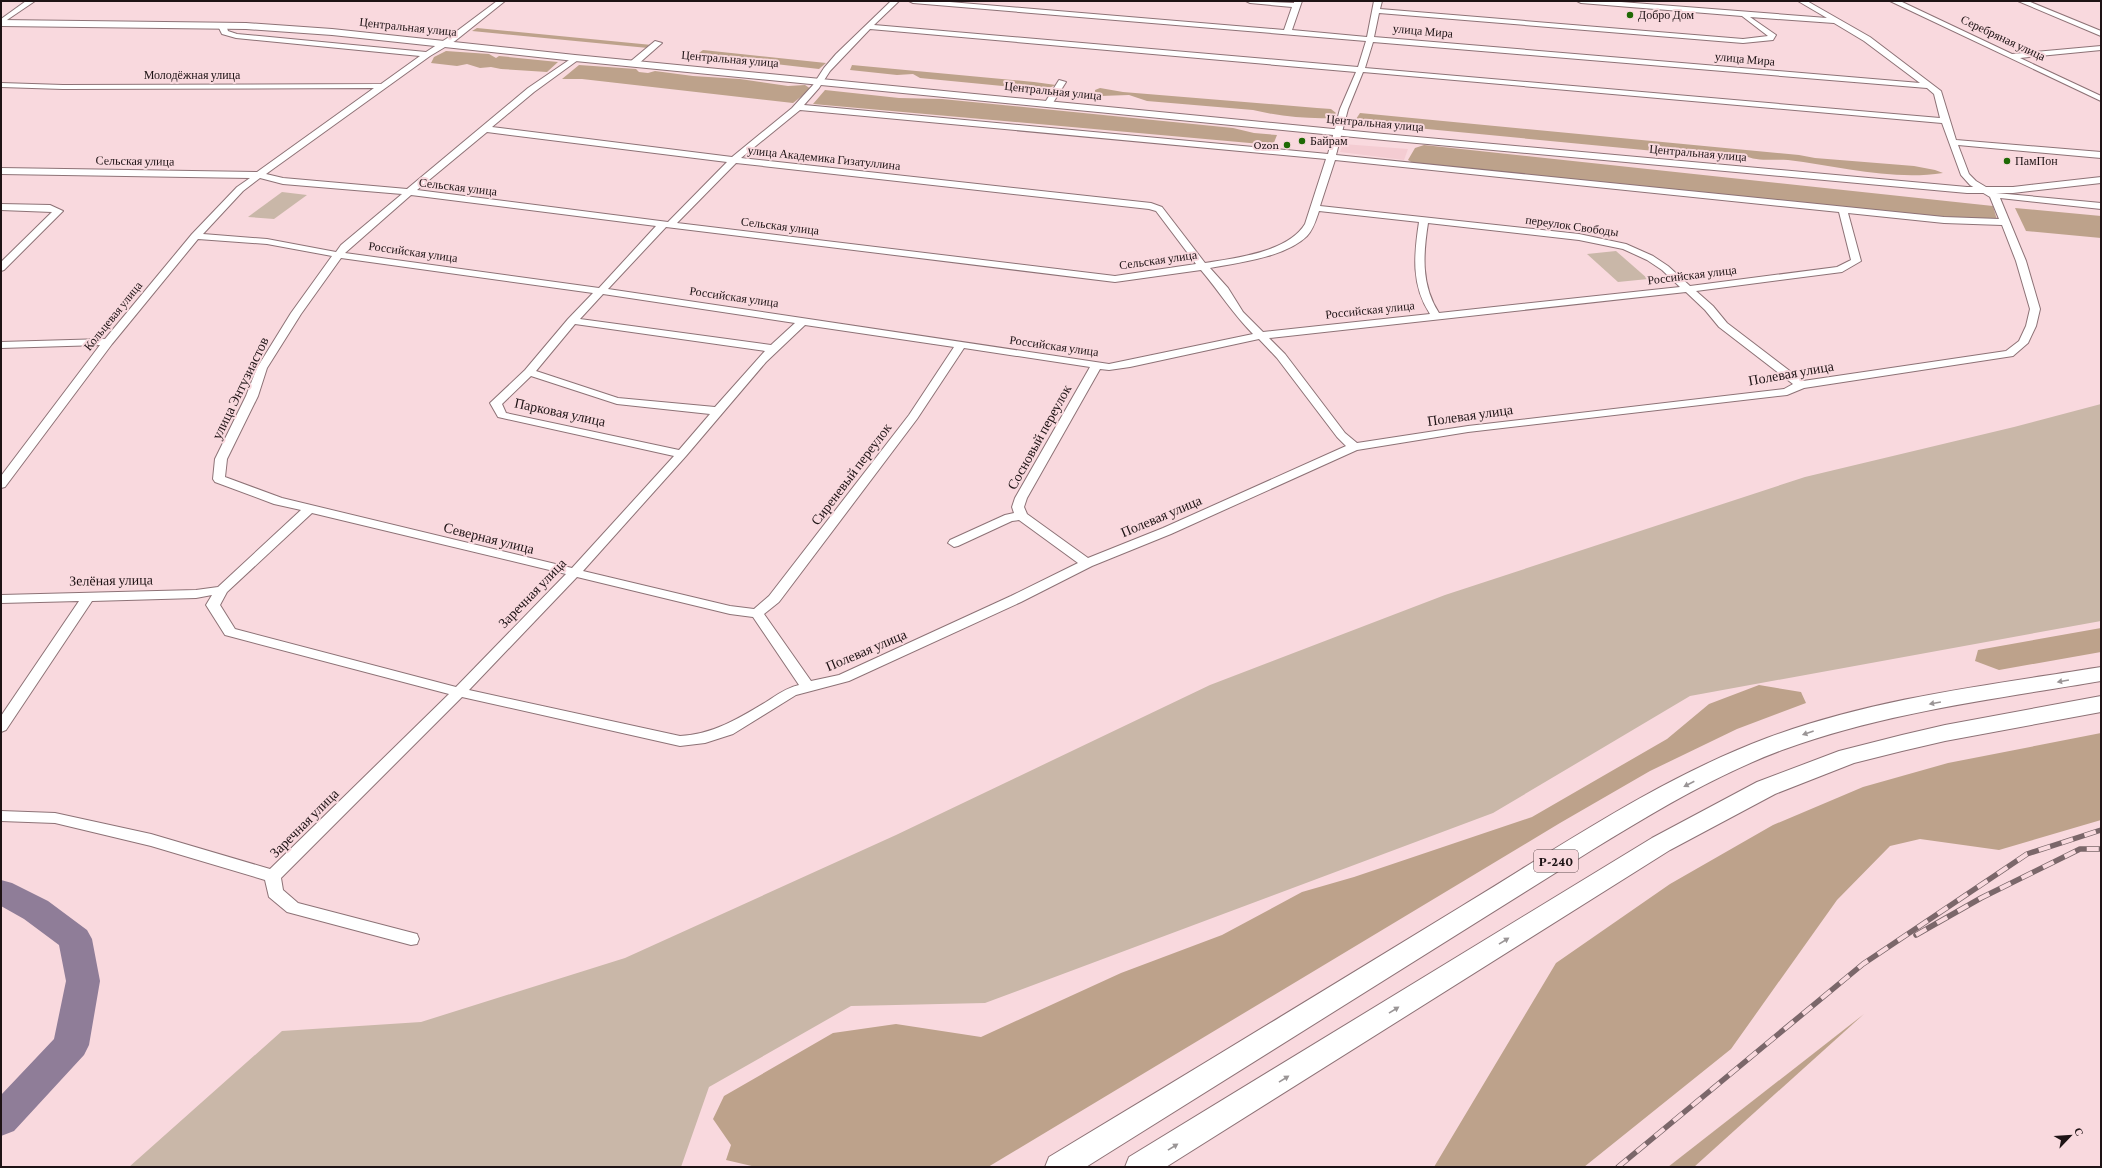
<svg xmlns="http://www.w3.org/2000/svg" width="2102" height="1168" viewBox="0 0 2102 1168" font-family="'Crimson Pro',serif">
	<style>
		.built { fill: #f4ccd2 }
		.green { fill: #c9b7a8 }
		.forest { fill: #bda28b }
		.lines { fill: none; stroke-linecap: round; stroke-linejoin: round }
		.river { fill: #8f7d98; fill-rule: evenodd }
		.minor-casing { stroke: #8d7276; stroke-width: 2 }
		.tertiary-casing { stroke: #8d7276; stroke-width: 2 }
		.trunk-casing { stroke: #8d7276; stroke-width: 2 }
		.minor { fill: #fff; fill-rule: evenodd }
		.tertiary { fill: #fff; fill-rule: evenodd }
		.trunk { fill: #fff; fill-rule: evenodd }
		.rail-casing { stroke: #7b676a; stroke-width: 5.5 }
		.rail { stroke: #f9d9de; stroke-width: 4; stroke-dasharray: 12; stroke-linecap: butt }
		.oneway { fill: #9a9596 }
		.poi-dot { fill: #1f6905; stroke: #f9d9de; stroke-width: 1.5 }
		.labels { text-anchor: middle; stroke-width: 4; stroke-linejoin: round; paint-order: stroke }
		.far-poi-label { font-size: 12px; fill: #1e1315; stroke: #f9d9de; text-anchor: start }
		.far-street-label { font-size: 12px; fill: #1e1315; stroke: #f9d9de }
		.shield { fill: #f9d9de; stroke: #604e51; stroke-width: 1 }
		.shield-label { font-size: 13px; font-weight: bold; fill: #1e1315 }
		.street-label { font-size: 14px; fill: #1e1315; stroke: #f9d9de }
	</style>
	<rect width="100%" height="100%" fill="#f9d9de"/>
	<!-- built -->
	<path class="built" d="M1343,144l65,5 -4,11 -64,-8z"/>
	<!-- green -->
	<g class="green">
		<path d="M282,192l25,3 -33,24 -26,-2z"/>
		<path d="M1616,251l32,28 -30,3 -31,-28z"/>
		<path d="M2101,404v217l-411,75 -197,117 -508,190 -134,3 -142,81 -28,80h-552l153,-136 139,-9 204,-64 271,-123 314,-150 235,-90 360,-118 209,-50z"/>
	</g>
	<!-- forest -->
	<g class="forest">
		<path d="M477,28l175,17 -4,3 -176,-17z"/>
		<path d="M703,50l123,13 -7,6 -123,-14z"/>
		<path d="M446,51l43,3 7,4 3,-2 59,6 -11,10 -46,-3 -10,-2 -11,1 -13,-4 -10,2 -26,-3 3,-6z"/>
		<path d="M579,65l57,4 3,3 9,1 7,-2 38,5 47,3 48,7 17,-1 6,4 -18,14 -211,-24h-20z"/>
		<path d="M852,65l182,17 22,3 -12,5 -124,-12 -7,-4 -16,1 -47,-5z"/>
		<path d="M1100,88l23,4 194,16 14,1 5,4 -5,5c-25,1 -53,-2 -78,-8l-106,-9 -18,-6 -29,1 -5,-2v-4z"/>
		<path d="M825,90l74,8 43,1 291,29 21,5 23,2 -4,10 -460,-41z"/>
		<path d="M1360,113l439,42 16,3 99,8 21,4 8,3c-51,8 -104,-7 -155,-13 -15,-1 -31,2 -45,-5l-5,4 -384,-37z"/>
		<path d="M1424,145l569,61 4,14 -53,-3 -531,-54 -5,-3 7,-12z"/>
		<path d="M2015,208l86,8v22l-75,-7z"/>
		<path d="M2101,628v24l-102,18 -24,-9 3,-11z"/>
		<path d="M1759,685l42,7 5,11 -69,26 -87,42 -90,52 -572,344h-232l-30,-7 5,-15 -18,-26 11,-23 109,-63 63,-9 85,13 140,-64 101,-38 80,-43 52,-15 178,-60 135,-78 42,-35z"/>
		<path d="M2101,733v87l-102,30 -79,-11 -30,7 -53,54 -106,149 -147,118h-150l122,-204 114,-79 103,-59 90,-38 85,-24z"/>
		<path d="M1864,1014l-170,153h-26z"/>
	</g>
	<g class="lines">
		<!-- river -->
		<path class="river" d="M1,880l11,3 36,18 39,29 5,9 8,42 -11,64 -5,10 -70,76 -13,5v-41l53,-56 12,-58 -7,-36 -35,-26 -23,-13z"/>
		<!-- minor casing -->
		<g class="minor-casing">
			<g id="minor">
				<path d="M26,1h9l-34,23v-5z"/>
				<path d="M497,1h8l-50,40 -25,15 -164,118 17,4 124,11 121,-101 47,-32h3v4l-44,32 -42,35 240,30 60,-49 21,-23 11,-17 12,-14 55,-53h8l-25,24 484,42 8,-26 -453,-38 -4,-2h29l346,29 8,-23 -42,-4 -4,-2 48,2v-2h8l-10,29 75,7 7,-36h8l-2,8 363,30 25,-3 -26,-20 -161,-13 -4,-2h31l219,17 -29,-17h9l63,36 71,54 15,49 145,12v6l-143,-13 11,29 7,7 20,12 105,10v6l-101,-11 26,63 14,48 -4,17 -8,17 -15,13 -209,32 -17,7 -319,37 -111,18 -186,84 -79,32 -71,36 -172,79 -53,14 -63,39 -28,9 -25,3 -218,-49 -181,181 2,12 15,13 119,31 2,5 -2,5 -6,1 -124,-33 -18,-15 -4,-17 -114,-34 -96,-23 -54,-2v-10l54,2 96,21 119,35 179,-175 -224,-59 -19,-30 6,-10 -16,3 -104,3 -86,129 -5,2v-16l78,-115 -78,2v-8l195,-5 22,-3 83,-77 -27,-6 -59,-22 -2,-3 2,-20 31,-63 11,-28 34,-55 41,-57 -65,-12 -69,-5 -86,105 -107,143 -4,1v-12l99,-131 -99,3v-6l104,-3 87,-105 45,-47 13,-9 -249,-4v-6l256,4 117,-84 -311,1 -62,-2v-4l62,2 318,-1 39,-28 -184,-18 -14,-4 -3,-6 7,-5 4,2 -3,3 1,3 9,3 189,18 23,-15zM1379,13l364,30 30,-3 3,-5 -26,-18 84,6 30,18 56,42 -546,-46zM870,29l486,43 -16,37 -12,45 -524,-49 15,-17 11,-17zM1373,42l554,46 7,6 6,24 -575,-50zM1363,72l579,51 19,52 9,10 20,12 9,22 -55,-2 -608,-62 12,-46zM800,110l526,49 -21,65c-17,28 -69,34 -100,39l-43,-56 -11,-4 -410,-45zM487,132l240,30 -59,60 -251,-32zM1335,160l504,52 12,48 -14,7 -147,19 -22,-20 -15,-10 -27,-12 -47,-10 -259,-28zM736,163l413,46 7,2 40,53 -81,12 -438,-53zM260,178l23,6 119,10 -61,51 -5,7 -69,-13 -64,-5 40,-43zM411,195l245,31 -57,62 -254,-35zM1319,211l100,11c-5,33 -8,63 11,92l-167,18 -20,-20 -15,-24 -18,-20c28,-5 76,-11 97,-32 6,-6 9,-16 12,-25zM1848,213l96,10 58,2 14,36 14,48 -4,17 -7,15 -13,10 -203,30 -76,-58 -14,-17 -17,-15 146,-19 19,-11zM1428,223l151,17 44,9 24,11 15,10 18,17 -241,26c-18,-28 -16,-58 -11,-90zM666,227l449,55 86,-12c18,21 32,44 52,64l-144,30 -501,-75zM341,258l252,35 -25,26 -43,51 -35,33 8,14 176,39 -102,112 -290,-70 -57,-21 2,-18 31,-63 9,-28 34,-54zM1686,292l19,18 14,17 74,57 -9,5 -316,37 -111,17 -12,-10 -60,-79 -16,-16zM603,294l192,29 -24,22 -191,-26zM575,324l190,27 -50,56 -97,-9 -82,-27zM805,325l149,22 -45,68 -140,181 -15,13 -24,-3 -147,-35 103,-115 80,-94zM1259,339l18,19 60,79 9,9 -183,82 -75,30 -61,-44 -3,-7 3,-9 73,-129 9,1 21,-3zM964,348l126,19 -75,131 -3,9 2,6 -9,2 -55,25 -2,3 6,4 4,-1 54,-25 7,-1 59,43 -67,33 -172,79 -28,6 -47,-67 15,-12 138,-183zM531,376l86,28 93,10 -31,36 -173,-37 -4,-9zM312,513l254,61 -110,113 -221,-58 -15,-24 7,-13zM577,577l153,37 23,3 46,68c-13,3 -22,10 -33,17 -28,17 -53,32 -86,34l-211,-46z"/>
				<path d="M1890,1h10l112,53 89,-8v4l-81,8 81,38v5z"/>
				<path d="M2018,1h10l73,30v5z"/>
				<path d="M655,41l7,2 -25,22h-6v-4z"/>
				<path d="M1059,80l7,2 -15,24h-6l-1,-2z"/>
				<path d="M1,204l49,1 13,6 -59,59 -3,1v-9l51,-50 -51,-2z"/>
			</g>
		</g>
		<!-- tertiary casing -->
		<g class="tertiary-casing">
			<path id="tertiary" d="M1,20l245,3 86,6 243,26 809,79 583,53h46l88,-10v6l-88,10h-46l-583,-53 -809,-79 -243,-26 -86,-6 -245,-3z"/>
		</g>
		<!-- trunk casing -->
		<g class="trunk-casing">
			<g id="trunk">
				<path d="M2101,667v14c-106,18 -214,31 -316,68 -68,25 -131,63 -193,101l-506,317h-41l4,-10c138,-83 276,-167 413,-251 99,-60 196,-127 305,-168 107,-40 222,-53 334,-71z"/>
				<path d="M2101,696v16l-156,29 -43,10 -48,12 -79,31 -105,56 -504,317h-41l4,-10 523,-319 105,-56 82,-31 63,-16 43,-10z"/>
			</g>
		</g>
		<!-- minor -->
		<use href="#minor" class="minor"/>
		<!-- tertiary -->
		<use href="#tertiary" class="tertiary"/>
		<!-- trunk -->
		<use href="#trunk" class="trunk"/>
		<!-- rail casing -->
		<g class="rail-casing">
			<g id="rail">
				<path d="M1916,935l65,-37 99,-49h21"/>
				<path d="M1618,1167l245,-203 164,-110 74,-24"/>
			</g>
		</g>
		<!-- rail -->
		<use href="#rail" class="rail"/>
	</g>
	<!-- one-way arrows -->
	<defs><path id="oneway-solid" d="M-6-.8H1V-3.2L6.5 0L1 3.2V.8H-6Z"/></defs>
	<g class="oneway">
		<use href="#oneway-solid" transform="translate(2063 681) rotate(170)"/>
		<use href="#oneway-solid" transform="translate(1935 703) rotate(170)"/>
		<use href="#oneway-solid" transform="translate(1808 733) rotate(161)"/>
		<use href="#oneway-solid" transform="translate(1689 784) rotate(153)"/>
		<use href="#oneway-solid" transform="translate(1504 941) rotate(-32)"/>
		<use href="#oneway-solid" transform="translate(1394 1010) rotate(-32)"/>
		<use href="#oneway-solid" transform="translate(1284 1079) rotate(-32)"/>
		<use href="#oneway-solid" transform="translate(1173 1147) rotate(-32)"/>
	</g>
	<!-- markers -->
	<g class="poi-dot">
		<circle cx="1630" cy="15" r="4"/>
		<circle cx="1302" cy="141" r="4"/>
		<circle cx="1287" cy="145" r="4"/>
		<circle cx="2007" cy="161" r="4"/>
	</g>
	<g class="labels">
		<!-- far-poi labels -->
		<g class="far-poi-label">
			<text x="1638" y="19">Добро Дом</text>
			<text x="1310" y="145">Байрам</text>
			<text x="1279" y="149" text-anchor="end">Ozon</text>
			<text x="2015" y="165">ПамПон</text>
		</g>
		<!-- far-street labels -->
		<g class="far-street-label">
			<text transform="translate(408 27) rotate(6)" y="4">Центральная улица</text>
			<text transform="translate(1423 31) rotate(5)" y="4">улица Мира</text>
			<text transform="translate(2003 38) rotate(25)" y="4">Серебряная улица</text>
			<text transform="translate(730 59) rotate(5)" y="4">Центральная улица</text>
			<text transform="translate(1745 59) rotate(5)" y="4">улица Мира</text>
			<text x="192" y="79">Молодёжная улица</text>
			<text transform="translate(1053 91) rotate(6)" y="4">Центральная улица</text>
			<text transform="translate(1375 123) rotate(5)" y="4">Центральная улица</text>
			<text transform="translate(1698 153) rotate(5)" y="4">Центральная улица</text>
			<text transform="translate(824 158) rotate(6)" y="4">улица Академика Гизатуллина</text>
			<text transform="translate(135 161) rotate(1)" y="4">Сельская улица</text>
			<text transform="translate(458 187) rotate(7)" y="4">Сельская улица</text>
			<text transform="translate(780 226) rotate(7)" y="4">Сельская улица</text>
			<text transform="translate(1572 226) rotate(8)" y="4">переулок Свободы</text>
			<text transform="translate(413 252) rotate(8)" y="4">Российская улица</text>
			<text transform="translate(1158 260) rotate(-8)" y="4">Сельская улица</text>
			<text transform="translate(1692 275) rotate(-7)" y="4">Российская улица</text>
			<text transform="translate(734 297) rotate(8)" y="4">Российская улица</text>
			<text transform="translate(1370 310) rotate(-6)" y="4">Российская улица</text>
			<text transform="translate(113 316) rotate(-51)" y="4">Кольцевая улица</text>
			<text transform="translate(1054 346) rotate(8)" y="4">Российская улица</text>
		</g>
		<!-- shield labels -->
		<rect class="shield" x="1534" y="850" width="44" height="22" rx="3"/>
		<g class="shield-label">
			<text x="1556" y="866">Р-240</text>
		</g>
		<!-- street labels -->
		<g class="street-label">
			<text transform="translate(1791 373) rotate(-10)" y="5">Полевая улица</text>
			<text transform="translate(240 388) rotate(-64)" y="5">улица Энтузиастов</text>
			<text transform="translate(560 412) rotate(12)" y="5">Парковая улица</text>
			<text transform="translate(1470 415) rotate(-8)" y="5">Полевая улица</text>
			<text transform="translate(1039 437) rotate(-61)" y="5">Сосновый переулок</text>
			<text transform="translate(851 474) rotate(-53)" y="5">Сиреневый переулок</text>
			<text transform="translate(1161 516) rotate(-23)" y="5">Полевая улица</text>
			<text transform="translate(489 538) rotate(14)" y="5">Северная улица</text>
			<text transform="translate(111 580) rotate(-1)" y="5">Зелёная улица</text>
			<text transform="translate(532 593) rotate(-46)" y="5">Заречная улица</text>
			<text transform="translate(866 650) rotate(-23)" y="5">Полевая улица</text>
			<text transform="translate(304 823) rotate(-45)" y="5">Заречная улица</text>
		</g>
	</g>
	<!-- border -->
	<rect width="2102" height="1168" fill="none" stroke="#1e1315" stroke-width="4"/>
	<!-- north arrow -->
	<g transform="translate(2070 1136) rotate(65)" stroke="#f9d9de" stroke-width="3" paint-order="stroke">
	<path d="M0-3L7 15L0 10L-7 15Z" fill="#1e1315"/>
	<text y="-6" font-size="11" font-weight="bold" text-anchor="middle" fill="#1e1315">С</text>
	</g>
</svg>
